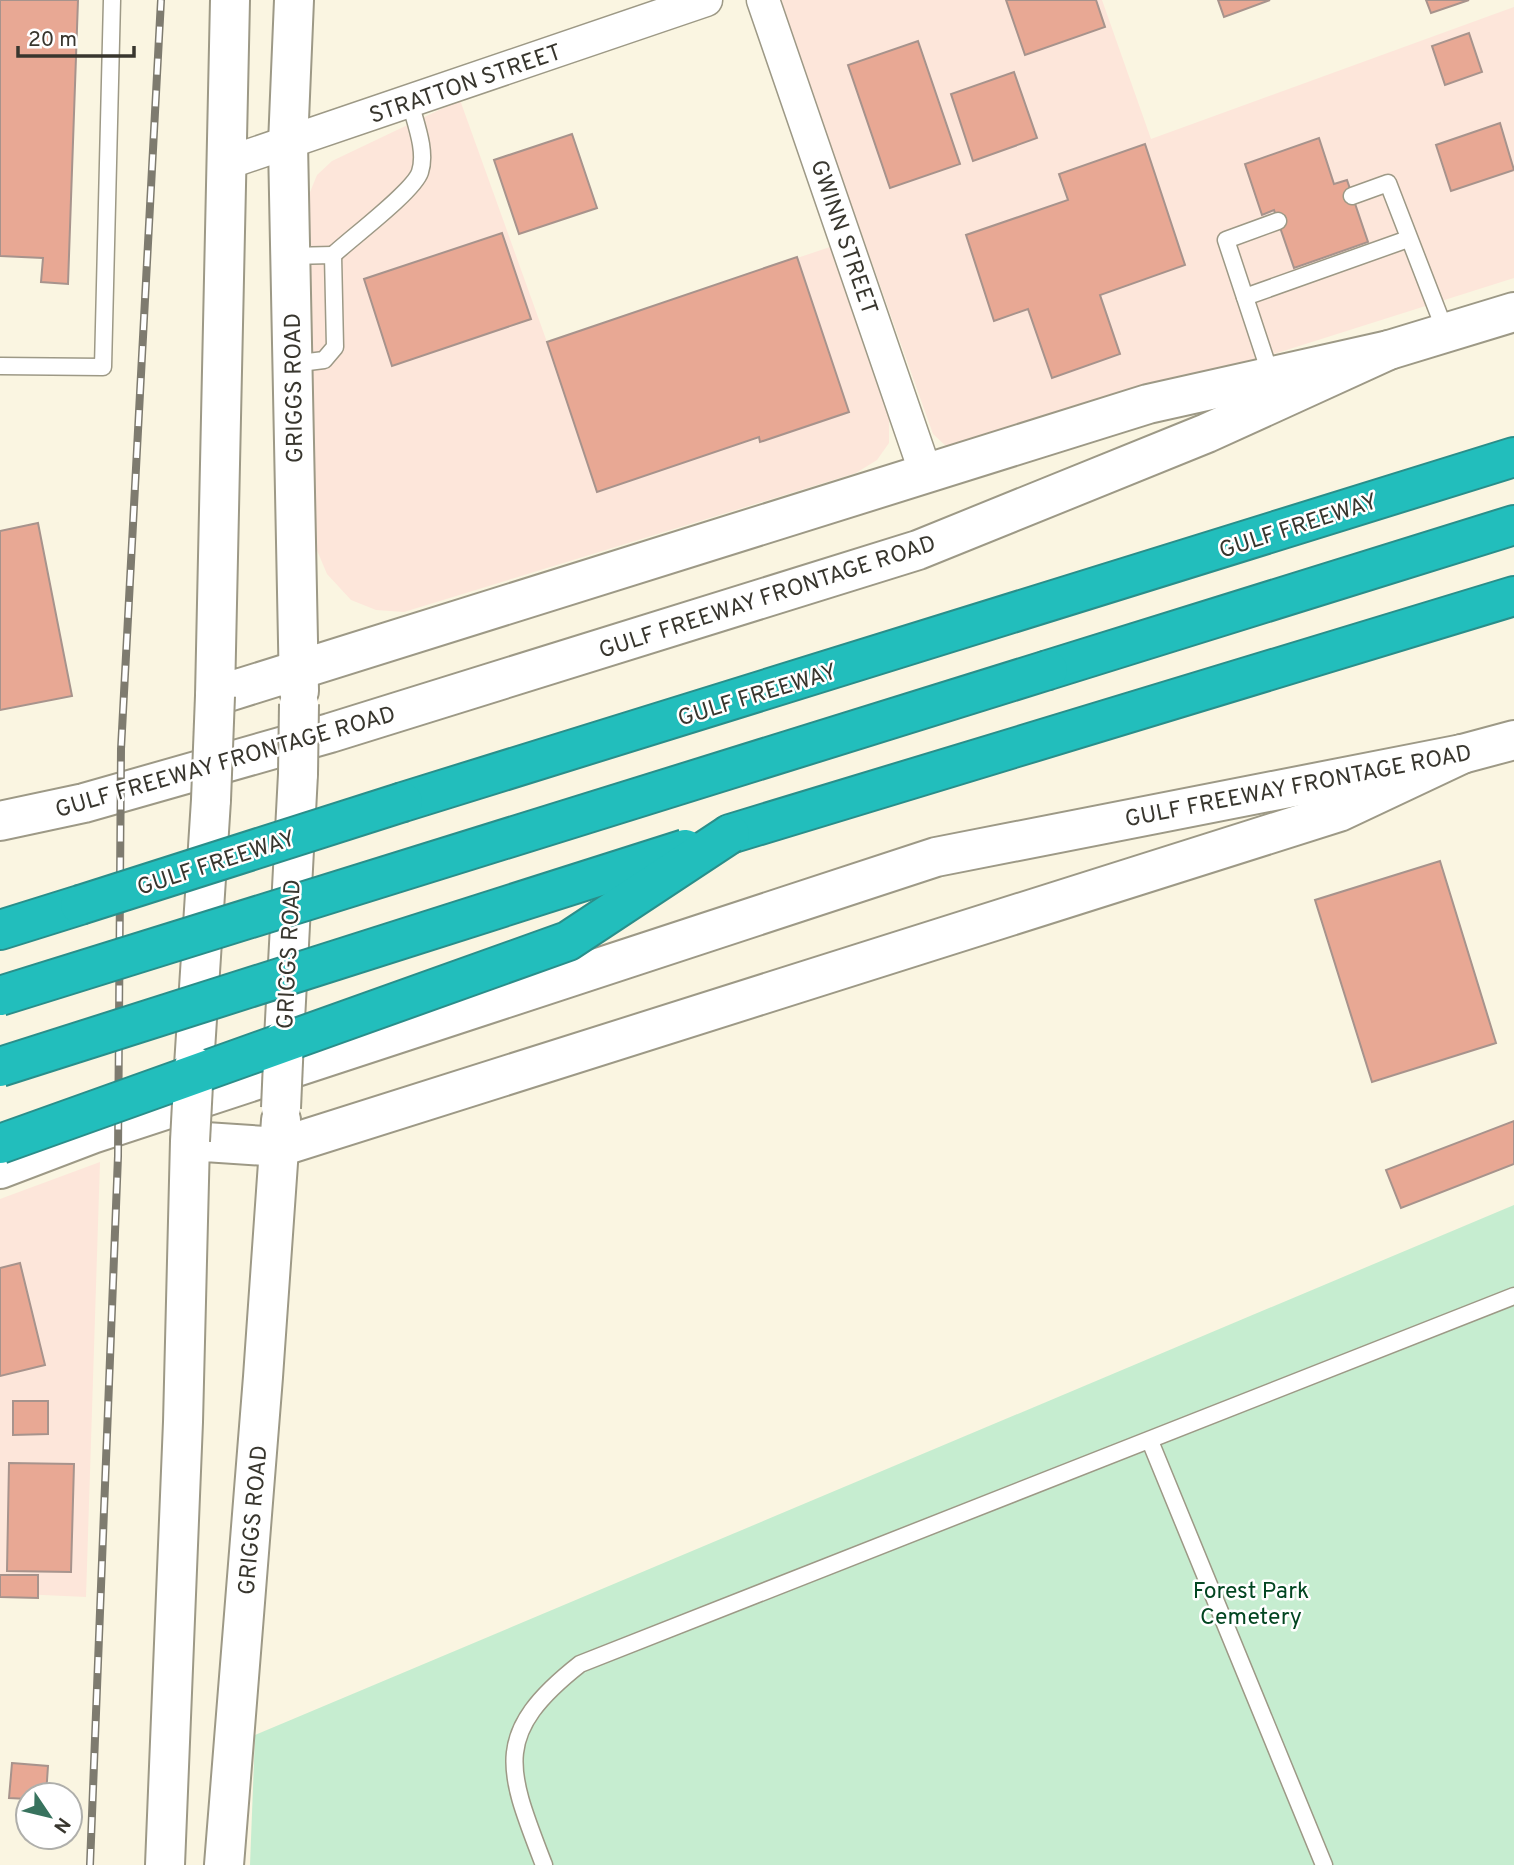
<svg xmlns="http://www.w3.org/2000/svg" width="1514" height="1865" viewBox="0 0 1514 1865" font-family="Overpass,sans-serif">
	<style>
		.commercial { fill: #fde6da }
		.green { fill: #c6edd0 }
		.building { fill: #e8a894; stroke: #a7938c; stroke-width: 2 }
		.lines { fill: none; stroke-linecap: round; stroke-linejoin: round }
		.lane-casing { stroke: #9d9986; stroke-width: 19 }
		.street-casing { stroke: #9d9986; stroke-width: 35 }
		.secondary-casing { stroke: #9d9986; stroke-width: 42 }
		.highway-casing { stroke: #2a8e8a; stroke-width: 42 }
		.lane { stroke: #fff; stroke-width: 16 }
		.street { stroke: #fff; stroke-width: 32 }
		.secondary { stroke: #fff; stroke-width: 38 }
		.highway { stroke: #22bebc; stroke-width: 38 }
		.rail-casing { stroke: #7e7b6f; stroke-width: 8 }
		.rail { stroke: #fff; stroke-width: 5; stroke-dasharray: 16; stroke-linecap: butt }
		.secondary-bridge-casing { stroke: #9d9986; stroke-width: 42; stroke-linecap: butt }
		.highway-bridge-casing { stroke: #2a8e8a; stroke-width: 42; stroke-linecap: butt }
		.secondary-bridge { stroke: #fff; stroke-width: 38 }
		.highway-bridge { stroke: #22bebc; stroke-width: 38 }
		.labels { text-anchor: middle; stroke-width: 5; stroke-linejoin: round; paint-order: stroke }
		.street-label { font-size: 23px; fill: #38362e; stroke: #fff }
		.park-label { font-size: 23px; fill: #024621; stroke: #fff }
	</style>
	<rect width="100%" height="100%" fill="#faf5e1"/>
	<!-- commercial -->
	<g class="commercial">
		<path d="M782,0h320l49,139 363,-132v271l-297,94 -256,77 -15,-3 -13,-12 -149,-418z"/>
		<path d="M460,100l87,242 283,-95 59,172v24l-12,17 -21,13 -452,139 -28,-2 -25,-10 -24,-26 -11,-26 -12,-341 13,-32 15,-14z"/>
		<path d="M100,1162l-14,435 -86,-4v-394z"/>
	</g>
	<!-- green -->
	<path class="green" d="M1514,1205v660h-1264l5,-130z"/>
	<!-- building -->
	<g class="building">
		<path d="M0,0h78l-10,284 -27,-2 2,-24 -43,-2z"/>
		<path d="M1006,0h90l9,27 -80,28z"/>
		<path d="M1218,0h52l-46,17z"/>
		<path d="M1426,0h43l-38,13z"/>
		<path d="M1469,33l13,39 -37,13 -13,-39z"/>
		<path d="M918,41l42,123 -70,24 -42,-123z"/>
		<path d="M1014,72l23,66 -64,23 -22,-67z"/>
		<path d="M1500,123l14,47 -63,21 -15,-46z"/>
		<path d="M572,134l25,74 -78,26 -25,-74z"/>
		<path d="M1319,138l15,46 13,-4 21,62 -74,26 -20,-58 -12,5 -17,-51z"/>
		<path d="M1145,144l40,121 -85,30 20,59 -68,24 -24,-69 -34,12 -28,-86 102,-35 -9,-26z"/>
		<path d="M502,233l29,86 -139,47 -28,-87z"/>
		<path d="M797,257l52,155 -89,30 -1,-5 -162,55 -50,-150z"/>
		<path d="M38,523l34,173 -72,14v-179z"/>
		<path d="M1440,861l56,182 -124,39 -57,-182z"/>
		<path d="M1514,1121v43l-113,44 -15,-38z"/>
		<path d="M20,1263l25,102 -45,11v-108z"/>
		<path d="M13,1401h35v33l-35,1z"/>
		<path d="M9,1463l65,1 -3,108 -64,-1z"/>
		<path d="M0,1575h38v23l-38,-1z"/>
		<path d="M12,1763l36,3 -2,29h-18v4l-19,-1z"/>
	</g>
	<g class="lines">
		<!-- lane casing -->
		<g class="lane-casing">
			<g id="lane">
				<path d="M1352,196l36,-13 58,150"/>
				<path d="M333,255c18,-17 81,-64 87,-83 7,-21 -5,-50 -10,-70"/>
				<path d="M290,256l43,-1 2,92 -11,13 -32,4"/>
				<path d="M1245,297l163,-58"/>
				<path d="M0,366l103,1 9,-367"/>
				<path d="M1271,376l-45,-136 52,-19"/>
				<path d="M1150,1441l174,424"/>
				<path d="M544,1865c-37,-96 -53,-131 36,-201l934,-368"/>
			</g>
		</g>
		<!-- street casing -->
		<g class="street-casing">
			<g id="street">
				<path d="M763,0l163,474"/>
				<path d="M224,164l482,-164"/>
			</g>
		</g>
		<!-- secondary casing -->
		<g class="secondary-casing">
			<g id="secondary">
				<path d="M230,0l-15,696 933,-292 241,-54"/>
				<path d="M294,0l-6,144 11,547"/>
				<path d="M0,821l84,-18 246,-70 588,-183 289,-117 182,-83 125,-38"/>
				<path d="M284,1039l14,-265"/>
				<path d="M194,1066l17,-266"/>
				<path d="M0,1169l92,-35 844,-277 526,-103 52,-14"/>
				<path d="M165,1865l18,-443 7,-281 90,6 1059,-335 123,-58"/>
				<path d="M224,1865l39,-488 18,-257"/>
			</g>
		</g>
		<!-- highway casing -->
		<g class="highway-casing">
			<g id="highway">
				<path d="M1048,670l466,-145"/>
				<path d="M403,802l1111,-345"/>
				<path d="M730,834l784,-238"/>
				<path d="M0,930l80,-25"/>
			</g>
		</g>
		<!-- lane -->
		<use href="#lane" class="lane"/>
		<!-- street -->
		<use href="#street" class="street"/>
		<!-- secondary -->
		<use href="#secondary" class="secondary"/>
		<!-- highway -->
		<use href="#highway" class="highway"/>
		<!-- rail casing -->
		<g class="rail-casing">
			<path id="rail" d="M90,1865l28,-709 3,-407 40,-749"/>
		</g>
		<!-- rail -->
		<use href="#rail" class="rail"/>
		<!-- secondary-bridge casing -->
		<g class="secondary-bridge-casing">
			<g id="secondary-bridge">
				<path d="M298,774l1,-70"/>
				<path d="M211,800l4,-104"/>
				<path d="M281,1108l3,-69"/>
				<path d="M190,1141l4,-75"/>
			</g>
		</g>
		<!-- highway-bridge casing -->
		<g class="highway-bridge-casing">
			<g id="highway-bridge">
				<path d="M80,905l323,-103"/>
				<path d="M0,996l1048,-326"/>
				<path d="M0,1067l685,-218"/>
				<path d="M0,1144l568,-203 162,-107"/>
			</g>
		</g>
		<!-- secondary-bridge -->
		<use href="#secondary-bridge" class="secondary-bridge"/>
		<!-- highway-bridge -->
		<use href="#highway-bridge" class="highway-bridge"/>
	</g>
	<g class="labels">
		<!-- street labels -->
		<g class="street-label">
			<text transform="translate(465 83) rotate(-19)" y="8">STRATTON STREET</text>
			<text transform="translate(845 237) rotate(71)" y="8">GWINN STREET</text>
			<text transform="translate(293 388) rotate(-91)" y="8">GRIGGS ROAD</text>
			<text transform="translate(1298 525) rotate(-18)" y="8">GULF FREEWAY</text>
			<text transform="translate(767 596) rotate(-18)" y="8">GULF FREEWAY FRONTAGE ROAD</text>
			<text transform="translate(757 694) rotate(-17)" y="8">GULF FREEWAY</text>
			<text transform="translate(225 761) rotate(-16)" y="8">GULF FREEWAY FRONTAGE ROAD</text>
			<text transform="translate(1298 785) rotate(-11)" y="8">GULF FREEWAY FRONTAGE ROAD</text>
			<text transform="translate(216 862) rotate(-18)" y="8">GULF FREEWAY</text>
			<text transform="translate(288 954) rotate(-87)" y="8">GRIGGS ROAD</text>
			<text transform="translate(252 1520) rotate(-85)" y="8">GRIGGS ROAD</text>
		</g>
		<!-- park labels -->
		<g class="park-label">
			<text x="1251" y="1598">Forest Park<tspan x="1251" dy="26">Cemetery</tspan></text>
		</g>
	</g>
	<!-- north arrow -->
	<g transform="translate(49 1816) rotate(125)"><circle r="33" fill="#ffffff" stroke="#afafab" stroke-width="2"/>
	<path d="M0-5L12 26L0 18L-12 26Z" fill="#38735e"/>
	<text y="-10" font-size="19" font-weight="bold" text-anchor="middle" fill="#38362e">N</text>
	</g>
	<!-- scale -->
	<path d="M18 46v10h116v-10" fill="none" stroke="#38362e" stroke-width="3.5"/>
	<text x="28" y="46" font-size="21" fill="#38362e" stroke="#ffffff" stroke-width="5" paint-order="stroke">20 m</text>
</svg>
